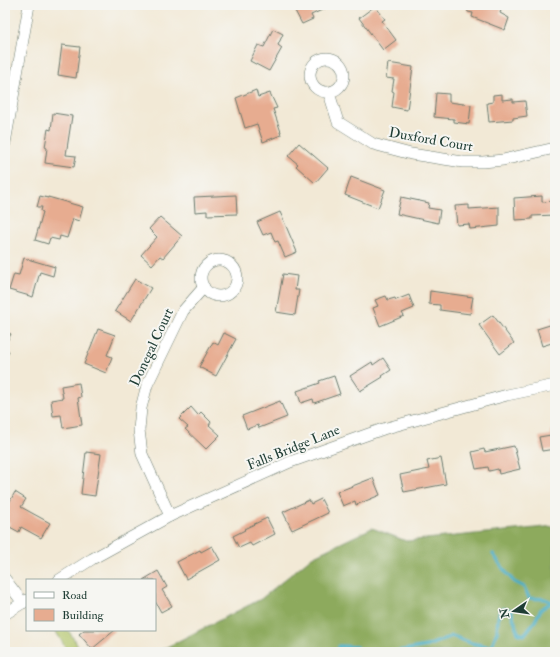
<svg xmlns="http://www.w3.org/2000/svg" width="560" height="657" viewBox="0 0 560 657" font-family="'IM FELL Double Pica',serif">
	<style>
		.green { fill: #b2c569; stroke: #68814e }
		.forest { fill: #8daa5d; stroke: #567448 }
		.lines { fill: none; stroke-linecap: round; stroke-linejoin: round }
		.stream { stroke: #44acc4; stroke-width: 3.5 }
		.building { fill: #e7ac90 }
		.street-casing { stroke: #69796d; stroke-width: 12 }
		.street { stroke: #fff; stroke-width: 11 }
		.labels { text-anchor: middle; stroke-width: 4; stroke-linejoin: round; paint-order: stroke }
		.street-label { font-size: 14px; fill: #1f3d34; stroke: #f6f6f2 }
	</style>
	<rect width="100%" height="100%" fill="#f6f6f2"/>
	<filter id="ink" filterUnits="userSpaceOnUse"><feTurbulence type="fractalNoise" baseFrequency=".025" numOctaves="2"/><feDisplacementMap in="SourceGraphic" scale="8" xChannelSelector="R" yChannelSelector="G"/><feConvolveMatrix kernelMatrix="1 2 1 2 8 2 1 2 1" color-interpolation-filters="sRGB"/></filter>
	<filter id="wash" filterUnits="userSpaceOnUse"><feTurbulence type="fractalNoise" baseFrequency=".012" numOctaves="4" result="noise"/><feDisplacementMap in="SourceGraphic" scale="16" xChannelSelector="R" yChannelSelector="G"/><feGaussianBlur stdDeviation="0.9" result="paint"/><feColorMatrix in="noise" values="0 0 0 0 0 0 0 0 0 0 0 0 0 0 0 0 0 1.4 0 .05"/><feComposite in="paint" operator="in"/></filter>
	<g filter="url(#wash)">
		<rect width="100%" height="100%" fill="#f2e9d6"/>
		<!-- green -->
		<path class="green" d="M55,630h13l14,22h-14z"/>
		<!-- forest -->
		<path class="forest" d="M555,526v126h-398l104,-53 51,-42 60,-29 34,13z"/>
		<g class="lines">
			<!-- stream -->
			<g class="stream">
				<path d="M493,554l12,17 9,11 10,5 5,11 16,1 7,3"/>
				<path d="M339,652v-6l18,1 5,5"/>
				<path d="M393,652l34,-6 25,-10 19,7 20,4 6,-15 1,-13 2,-9 3,-1 8,1 7,23 6,2 11,-14 6,-12 11,-7h3"/>
			</g>
		</g>
		<g id="blocks">
			<!-- building -->
			<g class="building">
				<path d="M289,5h44l-22,10 2,4 -11,5 -8,-15 -2,2z"/>
				<path d="M468,5h36v2l-2,1 -2,5 9,5 -4,12 -33,-13 1,-4 -5,-1 -1,-3z"/>
				<path d="M375,6l10,13 -3,2 14,19 -13,10 -24,-32z"/>
				<path d="M273,29l10,5 -5,11 4,3 -13,23 -19,-10 8,-16 6,2z"/>
				<path d="M62,45l18,2 -4,31 -18,-3z"/>
				<path d="M388,63l25,4 -6,43 -15,-3 2,-15 -2,-1 2,-12 -8,-1z"/>
				<path d="M256,90l2,7 12,-4 7,15 -4,1 8,23h-1l1,3 -18,7 -6,-18 -12,4 -9,-30z"/>
				<path d="M436,93l13,1v8l22,3 -2,19 -15,-2v-3l-20,-2z"/>
				<path d="M502,94v6l11,-1v3l12,-1 2,15 -14,2v2l-24,2 -2,-19 6,-1v-7z"/>
				<path d="M53,113l19,3 -6,39 10,1 -2,11 -29,-4 2,-15 -2,-1 3,-18 3,1z"/>
				<path d="M299,143l29,25 -13,15 -19,-17 2,-2 -10,-8z"/>
				<path d="M351,177l34,13 -7,18 -33,-13z"/>
				<path d="M236,195l1,19 -30,1v-4l-12,1 -1,-15z"/>
				<path d="M40,196l8,2v-1l35,10 -4,14 -6,-2 -6,19 -7,-2 -1,4 -9,-2 -2,6 -13,-4 8,-28 -2,-1 1,-4h-5z"/>
				<path d="M542,196v6l13,-1v14l-23,1v3l-17,1 -1,-22z"/>
				<path d="M401,197l28,6 -1,5 12,2 -2,13 -41,-9z"/>
				<path d="M469,205v4l30,-2v19l-29,3 -1,-5 -12,1 -2,-19z"/>
				<path d="M280,212l17,40 -12,5 -7,-16 -3,1 -4,-10 -8,3 -6,-13z"/>
				<path d="M160,217l22,19 -19,22 -3,-2 -8,9 -11,-10 16,-18 -8,-8z"/>
				<path d="M24,258l31,9 -2,9 -13,-4 -7,25 -24,-7 5,-16 5,1z"/>
				<path d="M283,274l14,2 -2,14h4l-4,25 -19,-3z"/>
				<path d="M135,279l16,9 -20,33 -16,-10z"/>
				<path d="M430,291l43,6 -3,17 -30,-4v-5l-11,-1z"/>
				<path d="M409,295l5,13 -12,5 2,3 -24,10 -7,-18 5,-2 -3,-6 11,-4 2,4 7,-2 1,2z"/>
				<path d="M493,315l21,28 -14,11 -21,-29z"/>
				<path d="M555,316v26l-13,4 -5,-17 16,-5 -2,-7z"/>
				<path d="M98,329l17,6 -8,20 5,2 -6,16 -22,-9z"/>
				<path d="M5,332l6,2 -6,11z"/>
				<path d="M224,333l12,6 -20,37 -17,-9 14,-25 5,3z"/>
				<path d="M5,349l4,2 -4,8z"/>
				<path d="M383,358l8,12 -9,6 1,1 -23,14 -10,-15 22,-14 1,3z"/>
				<path d="M334,376l6,18 -26,9 -1,-4 -12,4 -4,-12 23,-8 -1,-2z"/>
				<path d="M79,383l2,14 -3,1 4,27 -19,3 -2,-13 -8,1 -2,-16 12,-2 -2,-12z"/>
				<path d="M280,401l7,16 -28,11 -1,-3 -11,4 -5,-13z"/>
				<path d="M191,407l7,8 3,-3 10,10 -2,3 11,10 -14,14 -21,-20 3,-2 -9,-8z"/>
				<path d="M555,429v20l-13,2 -3,-14 12,-2v-5z"/>
				<path d="M514,446l6,23 -21,5 -1,-5 -9,2 -1,-4 -12,2 -4,-17 12,-3 1,3z"/>
				<path d="M86,452l15,2 -6,42 -14,-2z"/>
				<path d="M441,458l5,26 -42,8 -4,-17 29,-6 -2,-8z"/>
				<path d="M373,478l7,17 -24,10 -1,-4 -12,5 -6,-14z"/>
				<path d="M15,492l11,7 -5,8 29,16 -9,15 -20,-11 -2,5 -11,-6 2,-3 -5,-3v-10z"/>
				<path d="M321,499l7,14 -36,17 -9,-18 26,-12 2,4z"/>
				<path d="M267,518l8,16 -23,12 -2,-3 -11,5 -6,-12 12,-6 -1,-1z"/>
				<path d="M212,546l8,14 -34,19 -9,-17 23,-12 1,2z"/>
				<path d="M158,571l9,16 -5,3 10,16 -11,6 -6,-11v-21h-12z"/>
				<path d="M84,630h31l-23,19 -13,-15z"/>
			</g>
		</g>
	</g>
	<g filter="url(#ink)">
		<use href="#blocks" fill-opacity="0" stroke="#69796d" stroke-width="1"/>
		<g class="lines">
			<!-- street casing -->
			<g class="street-casing">
				<g id="street">
					<circle cx="327" cy="75" r="17"/>
					<path d="M329,93l9,29 35,22 38,10 52,8h20l20,-2 52,-12"/>
					<path d="M5,143l24,-138"/>
					<circle cx="219" cy="278" r="18"/>
					<path d="M170,516l-28,-62 -3,-24 2,-22 6,-23 36,-74 21,-24"/>
					<path d="M5,579l18,24"/>
					<path d="M59,580l33,-21 78,-43 120,-54 93,-33 124,-34 48,-10"/>
					<path d="M5,614l22,-14"/>
				</g>
			</g>
			<!-- street -->
			<use href="#street" class="street"/>
		</g>
	</g>
	<g class="labels">
		<!-- street labels -->
		<g class="street-label">
			<text transform="translate(431 139) rotate(10)" y="5">Duxford Court</text>
			<text transform="translate(151 347) rotate(-65)" y="5">Donegal Court</text>
			<text transform="translate(293 447) rotate(-22)" y="5">Falls Bridge Lane</text>
		</g>
	</g>
	<!-- margin -->
	<rect width="560" height="657" fill="none" stroke="#f6f6f2" stroke-width="20"/>
	<!-- legend -->
	<rect x="26" y="579" width="130" height="52" fill="#f6f6f2" stroke="#a0aca6"/>
	<rect x="34" y="592" width="20" height="6" fill="#ffffff" stroke="#a0aca6"/>
	<text x="62" y="599" font-size="12" fill="#1f3d34">Road</text>
	<rect x="34" y="609" width="20" height="12" fill="#e7ac90" stroke="#a0aca6"/>
	<text x="62" y="619" font-size="12" fill="#1f3d34">Building</text>
	<!-- north arrow -->
	<g transform="translate(514 611) rotate(257)" stroke="#f6f6f2" stroke-width="3" paint-order="stroke">
	<path d="M0-3L7 15L0 10L-7 15Z" fill="#1f3d34"/>
	<text y="-6" font-size="11" font-weight="bold" text-anchor="middle" fill="#1f3d34">N</text>
	</g>
</svg>
